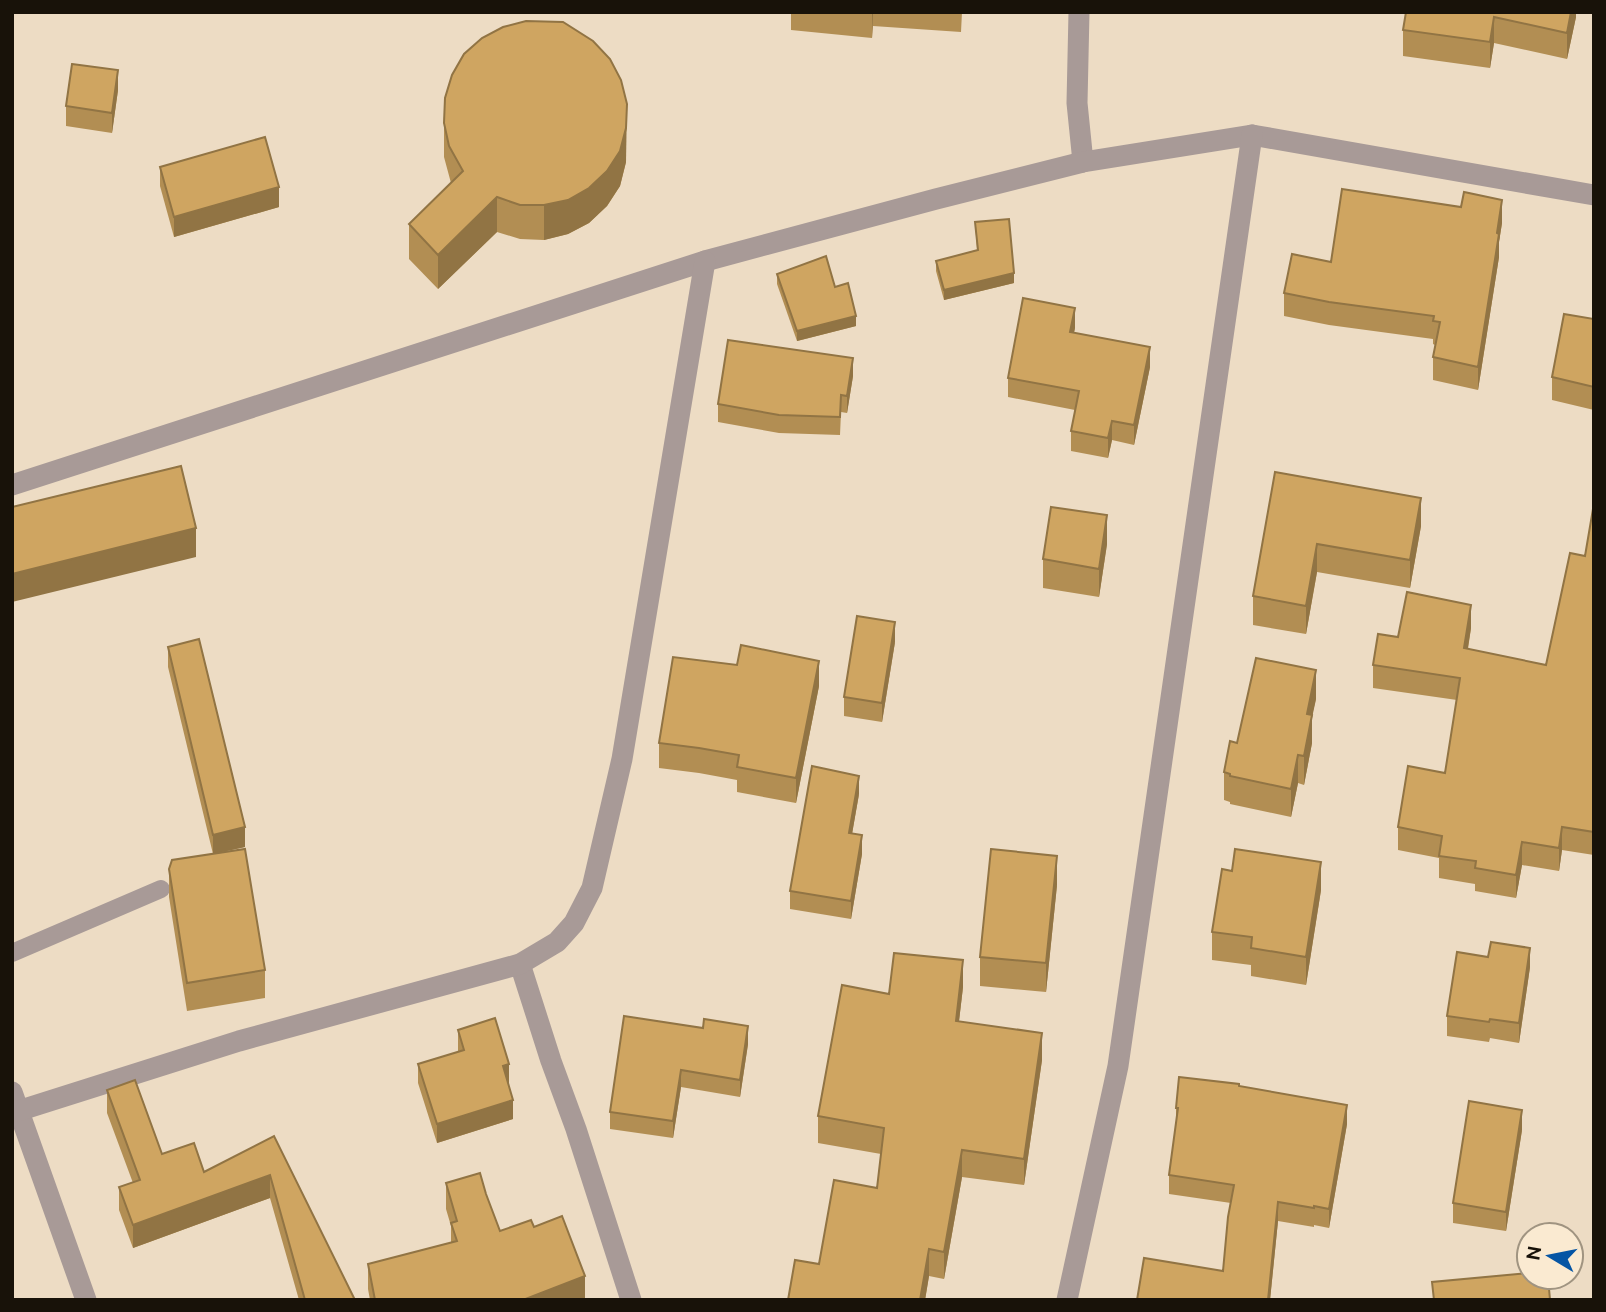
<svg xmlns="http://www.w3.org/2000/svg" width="1606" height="1312" viewBox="0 0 1606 1312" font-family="Ubuntu,sans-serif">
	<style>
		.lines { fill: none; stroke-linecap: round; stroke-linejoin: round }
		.lane { stroke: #a89a97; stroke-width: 18 }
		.street { stroke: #a89a97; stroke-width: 21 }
		.wall { fill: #b28e53 }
		.shaded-wall { fill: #917444 }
		.building { fill: #cfa561; stroke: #917444; stroke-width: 2 }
	</style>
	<rect width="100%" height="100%" fill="#eddcc4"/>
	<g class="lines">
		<!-- lane -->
		<path class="lane" d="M12,953l149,-64"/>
		<!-- street -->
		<g class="street">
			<path d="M1079,12l-2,91 6,59"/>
			<path d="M12,485l693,-224 231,-62 147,-37 169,-27 342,60"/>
			<path d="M520,964l31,97 25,68 55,171"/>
			<path d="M12,1092l74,208"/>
			<path d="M18,1111l221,-70 281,-77 37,-22 17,-19 18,-35 30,-129 83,-498"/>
			<path d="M1067,1300l51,-234 134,-931"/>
		</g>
	</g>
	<!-- wall -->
	<g class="wall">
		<path d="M791,12h171l-1,20 -88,-6 -1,12 -81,-8z"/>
		<path d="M1406,12h170v5l-9,42 -73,-16 -4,25 -87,-12v-26z"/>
		<path d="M118,90l-6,43 -46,-7v-20z"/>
		<path d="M444,123l182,39 -6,24 -13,20 -18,17 -21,11 -24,6 -24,-1 -23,-7 -59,57 -29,-30v-35l42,-41 -7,-26z"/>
		<path d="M160,167l119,40 -105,30 -14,-51z"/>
		<path d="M975,222l39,61 -70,17 -8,-29v-10l41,-11z"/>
		<path d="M1502,223l-3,19v15l-21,133 -45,-10v-23l2,-12 -2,-1v-5l-104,-14 -45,-9v-23l47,-31z"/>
		<path d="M777,274l58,13 21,39 -59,15 -20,-57z"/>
		<path d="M1594,319v91l-42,-10v-23z"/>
		<path d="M1075,328l-1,4 76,35 -16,78 -22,-5 -4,18 -37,-7v-20l4,-21 -67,-13v-19z"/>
		<path d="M853,376l-6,37 -6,-1 -1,23 -61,-2 -61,-11v-18z"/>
		<path d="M1275,472l146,54 -11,62 -93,-16 -11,62 -53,-9v-29z"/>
		<path d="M1594,503v352l-32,-5 -3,21 -37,-6 -6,33 -41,-7v-7l-36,-6v-20l-41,-8v-23l47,-54 12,-73 -84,-12v-23l25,-28 73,-9 -3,21 78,16 39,-109z"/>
		<path d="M1107,544l-8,53 -56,-9v-29z"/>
		<path d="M895,642l-13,80 -38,-6v-19z"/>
		<path d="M168,647l77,200 -28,6 48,117v28l-78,13 -18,-114v-28l44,-15 -45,-187z"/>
		<path d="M819,686l-23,117 -59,-11v-12l-38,-7 -40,-5v-25z"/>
		<path d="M1316,699l-4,16v28l-8,42 -6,-2 -7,34 -61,-13v-2l-6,-2v-28l13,-29z"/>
		<path d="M859,794l-7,40 10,20 -11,65 -61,-10v-18z"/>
		<path d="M1057,885l-11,107 -66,-6v-29z"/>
		<path d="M1321,890l-15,95 -55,-9v-11l-39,-5v-28z"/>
		<path d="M1530,967l-11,76 -29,-5 -1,4 -42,-6v-20z"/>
		<path d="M963,987l-4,34 83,39 -18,125 -62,-8 -18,102 -15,-3 -4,24h-137l31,-36 58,-76 4,-34 -63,-11v-27l71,-122z"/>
		<path d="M624,1016l124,28 -8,53 -59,-10 -8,51 -63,-9v-17z"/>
		<path d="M458,1030l51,53 -1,1 5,35 -76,24 -19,-60v-19l40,-12z"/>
		<path d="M1239,1086l108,38 -18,104 -15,-3v2l-36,-6 -8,79h-133l86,-29 8,-68 -62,-9v-19l7,-50v-17z"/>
		<path d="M107,1090l55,64 42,18 70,-36 81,164h-56l-29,-102 -137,50 -14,-38v-23l14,-4 -26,-70z"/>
		<path d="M1522,1130l-16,101 -53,-8v-20z"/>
		<path d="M446,1183l40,11 14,37 34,-4 51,73h-215l-2,-11v-25l83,-21v-17l-5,-17z"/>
	</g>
	<!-- shaded-wall -->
	<g class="shaded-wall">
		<path d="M872,12h1l-1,26z"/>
		<path d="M1571,12h5v5l-9,42v-26z"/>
		<path d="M1494,17v26l-4,25v-26z"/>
		<path d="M118,70v20l-6,43v-20z"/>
		<path d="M627,104l-1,58 -6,24 -13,20 -18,17 -21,11 -24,6v-35z"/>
		<path d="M279,187v20l-105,30v-20z"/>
		<path d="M497,197v35l-59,57v-34z"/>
		<path d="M1502,200v23l-3,19v15l-21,133v-23l19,-134z"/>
		<path d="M1014,273v10l-70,17v-10z"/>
		<path d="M1075,308v20l-5,23v-19z"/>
		<path d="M856,316v10l-59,15v-10z"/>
		<path d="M1150,347v20l-16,78v-20z"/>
		<path d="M853,358v18l-6,37v-17z"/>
		<path d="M1112,421v19l-4,18v-20z"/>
		<path d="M1421,498v28l-11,62v-28z"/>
		<path d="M1107,515v29l-8,53v-28z"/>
		<path d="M196,528v29l-184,45v-28z"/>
		<path d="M1317,544v28l-11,62v-28z"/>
		<path d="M1471,605v23l-7,43v-23z"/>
		<path d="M895,622v20l-13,80v-19z"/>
		<path d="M819,661v25l-23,117v-25z"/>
		<path d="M1316,670v29l-9,43v-28z"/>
		<path d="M1312,715v28l-8,42v-29z"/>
		<path d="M1298,755v28l-7,34v-28z"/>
		<path d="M859,776v18l-10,57v-18z"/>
		<path d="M245,827v20l-32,7v-19z"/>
		<path d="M1562,827v23l-3,21v-23z"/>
		<path d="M862,835v19l-11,65v-18z"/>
		<path d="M1522,842v23l-6,33v-23z"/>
		<path d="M1057,856v29l-11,107v-29z"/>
		<path d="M1321,862v28l-15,95v-28z"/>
		<path d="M1530,948v19l-11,76v-20z"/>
		<path d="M963,960v27l-7,60v-26z"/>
		<path d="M748,1026v18l-8,53v-17z"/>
		<path d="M1042,1033v27l-18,125v-26z"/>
		<path d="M509,1064v19l-6,3v-20z"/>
		<path d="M681,1070v17l-8,51v-17z"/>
		<path d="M513,1100v19l-76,24v-19z"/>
		<path d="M1347,1105v19l-18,104v-19z"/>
		<path d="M1522,1110v20l-16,101v-19z"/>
		<path d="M962,1150v27l-18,102v-27z"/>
		<path d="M270,1175v23l-137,50v-23z"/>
		<path d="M1278,1202v19l-8,79h-2z"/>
		<path d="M929,1249v27l-4,24h-5z"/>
		<path d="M585,1276v24h-62z"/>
	</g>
	<!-- building -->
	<g class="building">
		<path d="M1406,12h165l-4,21 -73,-16 -4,25 -87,-12z"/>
		<path d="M526,21l37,1 30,19 17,18 11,21 6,24 -1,24 -6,23 -13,20 -18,17 -21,12 -24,5h-24l-23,-8 -59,58 -29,-31 54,-53 -14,-25 -5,-23 1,-25 7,-23 12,-21 18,-16 21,-11z"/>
		<path d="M72,64l46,6 -6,43 -46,-7z"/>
		<path d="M265,137l14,50 -105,30 -14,-50z"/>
		<path d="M1342,189l119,18 3,-15 38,8 -5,33 2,1 -21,133 -45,-10 7,-35 -7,-1 1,-5 -105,-14 -45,-9 8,-39 39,8z"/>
		<path d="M1009,219l5,54 -70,17 -8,-29 42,-11 -3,-28z"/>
		<path d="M826,256l9,31 13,-4 8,33 -59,15 -20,-57z"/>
		<path d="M1023,298l52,10 -5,24 80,15 -16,78 -22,-4 -4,17 -37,-7 8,-40 -71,-13z"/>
		<path d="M1564,314l30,5v68l-42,-10z"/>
		<path d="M728,340l125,18 -6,38 -6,-1 -1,22 -61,-2 -61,-11z"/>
		<path d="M181,466l15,62 -184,46v-67z"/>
		<path d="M1275,472l146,26 -11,62 -93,-16 -11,62 -53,-10z"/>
		<path d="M1594,503v329l-32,-5 -3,21 -37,-6 -6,33 -41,-7 1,-7 -37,-5 3,-20 -44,-9 10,-61 37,7 15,-95 -87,-13 5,-31 20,3 9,-45 64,13 -7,43 82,17 24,-112 15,3z"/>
		<path d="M1051,507l56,8 -8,54 -56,-10z"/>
		<path d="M857,616l38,6 -13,81 -38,-6z"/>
		<path d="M199,639l46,188 -32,8 -45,-188z"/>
		<path d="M741,645l78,16 -23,117 -59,-11 2,-12 -40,-7 -40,-5 14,-86 64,8z"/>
		<path d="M1256,658l60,12 -9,44 5,1 -8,41 -6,-1 -7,34 -61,-13v-2l-6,-2 6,-31 7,2z"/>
		<path d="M812,766l47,10 -10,57 13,2 -11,66 -61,-10z"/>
		<path d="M245,849l20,121 -78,13 -18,-114 3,-9z"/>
		<path d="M991,849l66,7 -11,107 -66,-6z"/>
		<path d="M1235,849l86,13 -15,95 -55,-9 1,-11 -40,-5 10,-63 10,2z"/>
		<path d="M1491,942l39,6 -11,75 -29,-4 -1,3 -42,-6 10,-64 31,5z"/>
		<path d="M894,953l69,7 -7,61 86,12 -18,126 -62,-9 -18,102 -15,-3 -9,51h-132l7,-40 24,4 15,-84 43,8 7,-60 -66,-12 24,-131 47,9z"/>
		<path d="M624,1016l79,12 1,-9 44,7 -8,54 -59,-10 -8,51 -63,-9z"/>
		<path d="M495,1018l14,46 -6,2 10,34 -76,24 -19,-60 46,-14 -6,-20z"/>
		<path d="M1179,1077l60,7v2l108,19 -18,104 -15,-3v2l-36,-6 -10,98h-131l7,-42 79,13 5,-54 6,-32 -65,-10 9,-67h-2z"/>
		<path d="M135,1080l27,74 32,-11 10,29 70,-36 81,164h-50l-35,-125 -137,50 -14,-38 21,-7 -33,-90z"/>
		<path d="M1469,1101l53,9 -16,102 -53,-9z"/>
		<path d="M480,1173l6,21 14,37 31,-11 3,7 28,-11 23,60 -62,24h-148l-7,-36 89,-23 -6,-18 6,-2 -11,-38z"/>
		<path d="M1529,1273v4h19l2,23h-116l-2,-18z"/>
	</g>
	<!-- border -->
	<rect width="1606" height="1312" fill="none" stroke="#181209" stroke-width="28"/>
	<!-- north arrow -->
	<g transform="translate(1550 1256) rotate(280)"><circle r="33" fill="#faead1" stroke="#a09481" stroke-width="2"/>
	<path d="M0-5L12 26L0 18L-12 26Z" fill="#0555a4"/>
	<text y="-10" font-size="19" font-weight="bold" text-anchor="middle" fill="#181209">N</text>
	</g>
</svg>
